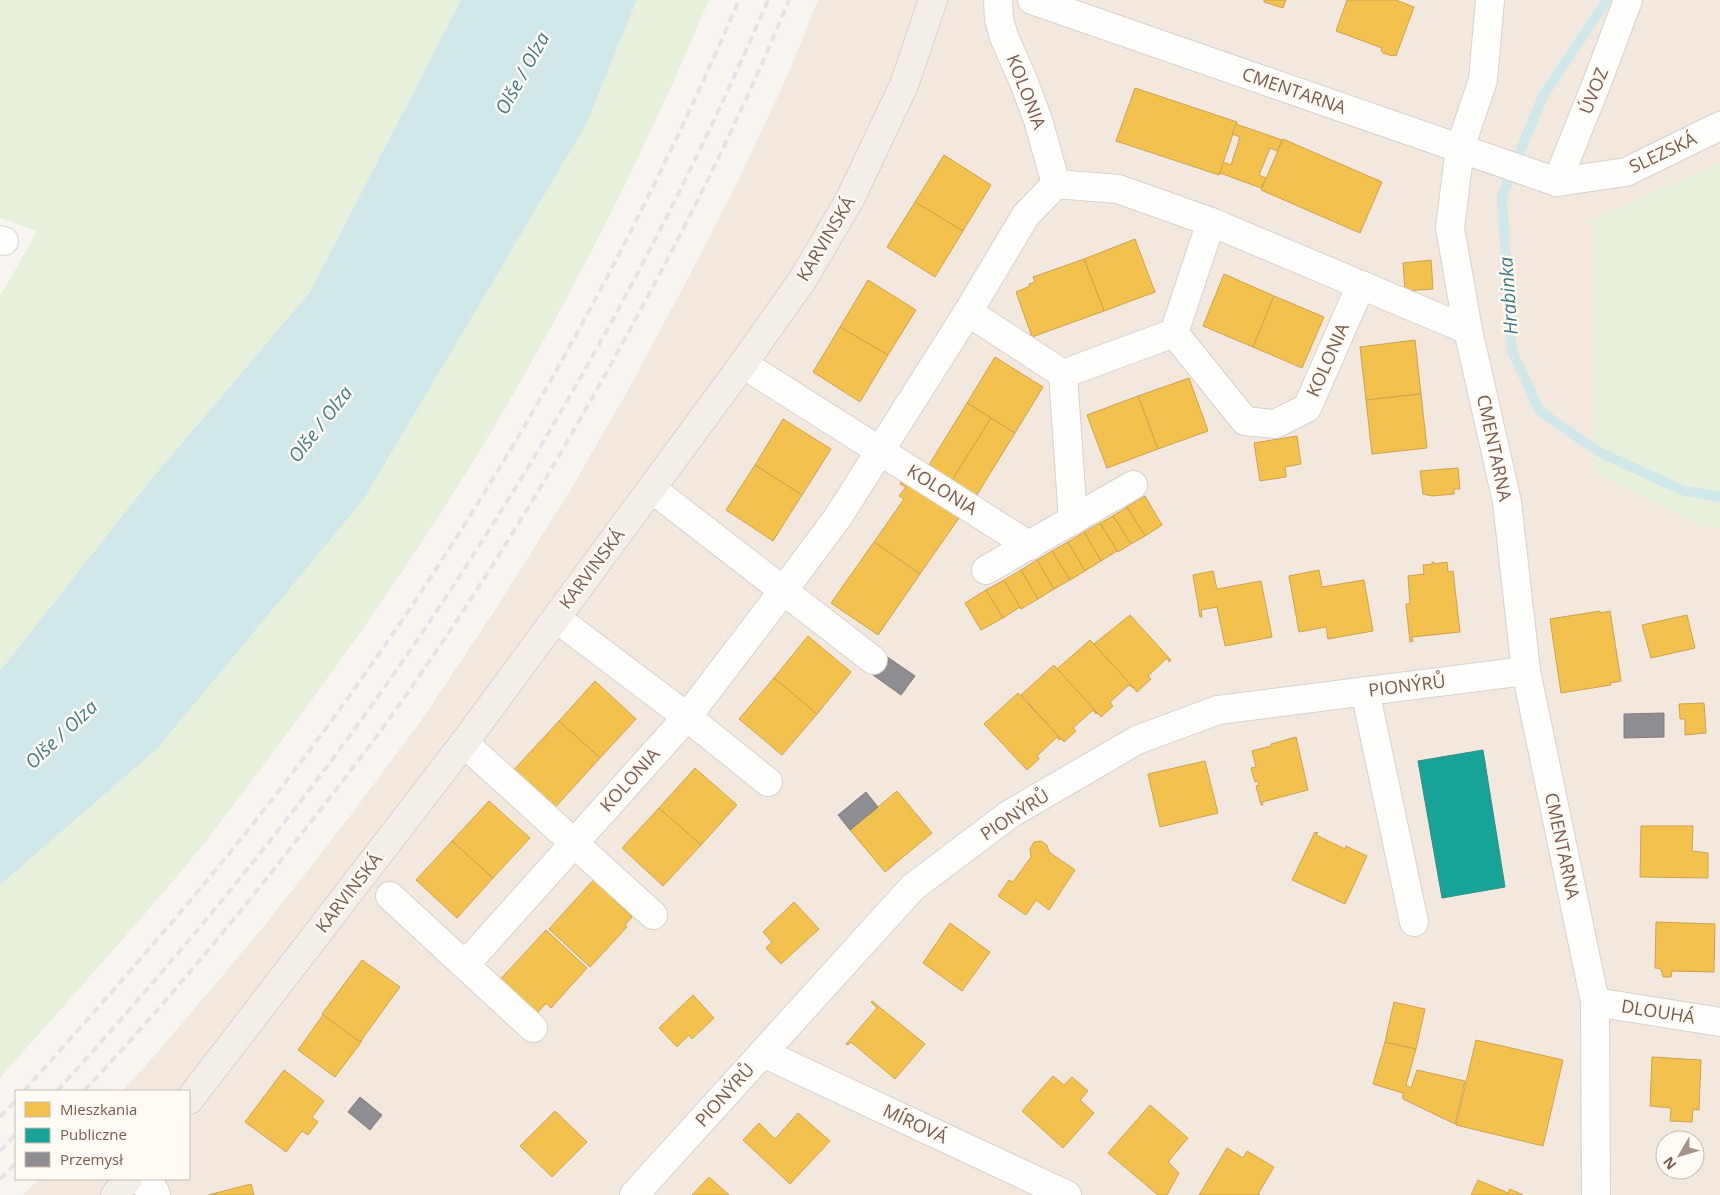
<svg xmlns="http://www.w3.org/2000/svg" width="1720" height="1195" viewBox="0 0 1720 1195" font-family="'Open Sans',sans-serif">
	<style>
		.residential { fill: #f2e8de; fill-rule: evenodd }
		.green { fill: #e7f0db }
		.water { fill: #d0e8ea }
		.homes { fill: #f2c14e; stroke: #cea34e }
		.public { fill: #17a398; stroke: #358e82 }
		.industry { fill: #8d8d92; stroke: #877e7d }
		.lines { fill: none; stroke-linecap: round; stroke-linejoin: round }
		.stream { stroke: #d0e8ea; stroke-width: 10 }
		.minor-casing { stroke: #d7d1cb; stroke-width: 30 }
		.major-casing { stroke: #dad1cc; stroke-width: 30 }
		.minor { stroke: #fefefd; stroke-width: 28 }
		.major { stroke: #f3eee8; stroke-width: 28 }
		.rail { stroke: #e6e3e7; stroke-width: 4; stroke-dasharray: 8 5; stroke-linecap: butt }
		.labels { text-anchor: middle; stroke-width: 5; stroke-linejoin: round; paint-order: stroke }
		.street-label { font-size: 18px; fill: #7a5c4d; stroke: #fffaf3 }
		.water-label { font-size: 19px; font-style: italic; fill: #437c86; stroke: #fffaf3 }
	</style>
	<rect width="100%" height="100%" fill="#f9f5f0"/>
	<!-- residential -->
	<path class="residential" d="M818,0h902v162l-129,59 2,251 109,54 18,2v667h-1697l16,-16h150v-88h-67l35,-38 108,-128 82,-105 74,-99 74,-111 73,-116 60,-104 59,-110 52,-101 51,-109zM1665,1140h30v30h-30z"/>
	<!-- green -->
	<g class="green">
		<path d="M0,0h461l-151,292 -161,190 -149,189v-376l8,-12 29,-52 -37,-13z"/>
		<path d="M637,0h72c-64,152 -142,306 -227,447 -54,89 -113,175 -175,259 -38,53 -77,105 -118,156 -61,73 -126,144 -189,216v-193l157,-136 207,-250 222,-374z"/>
		<path d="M1720,162v366l-18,-2 -109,-54 -2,-251z"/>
	</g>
	<!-- water -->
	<path class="water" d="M461,0h176l-51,125 -222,374 -207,250 -157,136v-214l149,-189 161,-190z"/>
	<!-- homes -->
	<g class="homes">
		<path d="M1264,0h22l-3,8 -19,-6z"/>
		<path d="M1347,0h49l18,7 -18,49 -2,-1 -1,1 -10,-3 -2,-3 1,-2 -46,-17z"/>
		<path d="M1135,88l102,34 -18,53 -103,-34z"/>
		<path d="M1236,124l46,16 -5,11 -7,-3 -11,27 7,3 -5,10 -41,-15 3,-11 8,3 9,-28 -8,-3z"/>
		<path d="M1283,139l99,43 -22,51 -99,-43z"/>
		<path d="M944,155l47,30 -28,46 -48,-29z"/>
		<path d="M915,202l48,29 -28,46 -48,-30z"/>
		<path d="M1135,239l20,53 -51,19 -20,-52z"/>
		<path d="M1084,259l20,52 -72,26 -16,-45 14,-6 -1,-2 6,-2 -2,-5z"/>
		<path d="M1431,260l2,29 -28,2 -2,-28z"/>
		<path d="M1224,274l50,22 -21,51 -50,-21z"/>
		<path d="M868,280l48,30 -28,45 -48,-28z"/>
		<path d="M1274,296l50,21 -22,51 -49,-21z"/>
		<path d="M840,327l48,28 -28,47 -47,-30z"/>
		<path d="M1415,340l6,54 -55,6 -6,-53z"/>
		<path d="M995,357l48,30 -28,46 -48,-30z"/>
		<path d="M1189,378l19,53 -50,18 -20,-53z"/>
		<path d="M1421,394l6,54 -55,6 -6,-54z"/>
		<path d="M1138,396l20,53 -51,19 -20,-53z"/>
		<path d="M967,403l24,15 -40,64 -24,-14z"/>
		<path d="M991,418l24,15 -40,65 -24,-16z"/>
		<path d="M783,419l48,30 -29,46 -47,-30z"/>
		<path d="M1297,436l4,28 -16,3 1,10 -26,4 -6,-38z"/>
		<path d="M755,465l47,30 -29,46 -47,-31z"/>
		<path d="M1458,468l2,21h-6v5l-22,2 -9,-2 -3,-23z"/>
		<path d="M904,478l57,37 -41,59 -46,-32 30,-43 -5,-3 7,-9 -6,-3z"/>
		<path d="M1145,496l17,29 -17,11 -18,-29z"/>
		<path d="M1127,507l18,29 -14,8 -18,-28z"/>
		<path d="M1113,516l18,28 -13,8 -18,-29z"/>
		<path d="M1100,523l17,28 -16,10 -17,-29z"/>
		<path d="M1084,532l17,29 -16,10 -17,-29z"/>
		<path d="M874,542l46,32 -42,61 -47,-32z"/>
		<path d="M1068,542l17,29 -15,9 -18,-29z"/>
		<path d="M1052,551l18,29 -16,9 -17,-29z"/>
		<path d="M1037,560l17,29 -16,10 -17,-29z"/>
		<path d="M1432,562h2v2l13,-2 1,10 5,-1 7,61 -48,5 1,4 -3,1 -4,-38h4l-2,-28 16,-2 -1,-9 9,-1z"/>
		<path d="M1021,570l17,29 -17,10 -17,-29z"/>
		<path d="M1319,570l3,17 42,-7 9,51 -45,8 -2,-12 -27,5 -10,-56z"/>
		<path d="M1213,571l4,18 44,-8 11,56 -47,9 -8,-39 -16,3 1,7h-2l-7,-42z"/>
		<path d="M1004,580l16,27 -17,11 -17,-28z"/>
		<path d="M986,590l17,28 -22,12 -16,-27z"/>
		<path d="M1600,611v2l10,-2 11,70 -11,2 1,2 -50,8 -11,-74z"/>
		<path d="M1130,615l41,45 -2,2 -2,-4 -19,18 3,3 -14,13 -43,-48z"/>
		<path d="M1687,615l8,33 -44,10 -9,-33z"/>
		<path d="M808,636l43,36 -34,42 -43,-36z"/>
		<path d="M1090,640l44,48 -5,-3 -19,17 3,4 -12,11 -44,-48z"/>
		<path d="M1054,665l43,48 -1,1 -3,-4 -20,18 3,3 -12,11 -43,-47z"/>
		<path d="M774,678l43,36 -35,41 -43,-36z"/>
		<path d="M595,681l41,38 -36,39 -41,-37z"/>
		<path d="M1018,693l43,46 -2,1 -2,-3 -20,19 2,3 -12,11 -43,-46z"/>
		<path d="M1704,703l2,30 -21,2v-16h-5l-1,-15z"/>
		<path d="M559,721l41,37 -49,54 -40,-39z"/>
		<path d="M1296,737l12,53 -46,12 1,3h-2l-5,-19 3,-1 -1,-4 -3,1 -4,-14 5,-1 -4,-16 19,-5v-2z"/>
		<path d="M1205,761l13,52 -58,14 -12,-53z"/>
		<path d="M695,768l42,37 -36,40 -42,-37z"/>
		<path d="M897,791l35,42 -47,39 -35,-42z"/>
		<path d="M489,801l41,37 -37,40 -41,-37z"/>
		<path d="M659,808l42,37 -38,41 -41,-38z"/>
		<path d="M1641,826h52l-1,25 16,2v25l-68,-1z"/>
		<path d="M1315,832l3,1 -2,2 29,14 1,-3 21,10 -22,48 -53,-24z"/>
		<path d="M452,841l41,37 -36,40 -41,-38z"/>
		<path d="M1041,841l6,4 2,7 26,18 -26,40 -13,-10 -10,15 -28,-19 11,-16 4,2 18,-25 -1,-8 4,-7z"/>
		<path d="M598,875l21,20 -5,5 18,17 -7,8 2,2 -37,40 -41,-38z"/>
		<path d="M794,902l25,27 -38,35 -15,-16 6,-6 -9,-10z"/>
		<path d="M1656,922l59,2 -1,48 -42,-1 -1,6h-8l-2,-8 -6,-1z"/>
		<path d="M950,923l40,29 -28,39 -39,-28z"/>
		<path d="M546,930l41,38 -36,40 -5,-5 -14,16 -37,-34z"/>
		<path d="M362,960l38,27 -40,55 -38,-28z"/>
		<path d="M693,995l21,23 -22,21 -3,-4 -12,12 -18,-19z"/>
		<path d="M872,1001l53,43 -30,35 -44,-37 -3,3 -2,-1 31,-36 -6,-6z"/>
		<path d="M1394,1002l31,7 -9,40 -31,-7z"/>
		<path d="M323,1015l37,27 1,-2 1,1 -27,36 -37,-27z"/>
		<path d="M1476,1040l87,20 -20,86 -87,-21z"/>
		<path d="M1385,1042l31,7 -10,36 5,3 6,-18 48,11 -10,43 -52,-25v-6l-30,-9z"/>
		<path d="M1652,1057l49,3 -2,50 -6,-1 -1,13 -22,-1 1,-13 -21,-2z"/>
		<path d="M284,1070l40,31 -12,16 6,5 -10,13 -6,-4 -16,21 -41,-30z"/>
		<path d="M1053,1076l11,9 8,-8 16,14 -8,9 14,13 -31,35 -41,-37z"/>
		<path d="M1150,1105l38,33 -20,24 11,11 -12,22h-9l-50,-42z"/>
		<path d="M555,1111l32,31 -35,35 -32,-31z"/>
		<path d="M798,1113l32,28 -40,43 -47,-44 16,-17 16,16z"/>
		<path d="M1227,1148l16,10 4,-7 27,16 -16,27 2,1h-61z"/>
		<path d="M709,1177l20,18h-37z"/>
		<path d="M1478,1180l30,13 2,-4 13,6h-52z"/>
		<path d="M251,1184l3,11h-46z"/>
	</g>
	<!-- public -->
	<path class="public" d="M1483,750l22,137 -63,11 -24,-137z"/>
	<!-- industry -->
	<g class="industry">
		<path d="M886,656l29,20 -14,19 -28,-20z"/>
		<path d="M1664,713v24l-40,1v-24z"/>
		<path d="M866,792l12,15 -28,23 -12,-15z"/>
		<path d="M360,1097l22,18 -12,15 -22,-18z"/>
	</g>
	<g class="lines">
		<!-- stream -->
		<path class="stream" d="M1607,0l-64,96 -41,100 10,155 28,60 57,40 85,39 38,7"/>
		<!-- minor casing -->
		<g class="minor-casing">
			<g id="minor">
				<path d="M998,0l1,19 5,18 19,43 15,40 18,64"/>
				<path d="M1032,0l525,182 69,-10 94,-46"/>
				<path d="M1490,0l-7,80 -23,68 -10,80 18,102 39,172 19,169 69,331 1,193"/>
				<path d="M1557,182l41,-102 30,-80"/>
				<path d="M0,240l4,1"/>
				<path d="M968,312l95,62 111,-41 37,-111"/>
				<path d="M1174,333l71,88 30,3 32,-16 54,-123"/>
				<path d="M743,364l287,182"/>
				<path d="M1063,374l10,146"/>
				<path d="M652,489l221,171"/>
				<path d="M986,570l147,-85"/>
				<path d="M556,618l131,99 81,65"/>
				<path d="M1365,691l49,231"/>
				<path d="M464,743l189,172"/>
				<path d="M390,896l143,132"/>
				<path d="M465,965l222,-248 96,-126 55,-74 130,-205 58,-97 30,-31 62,5 93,33 257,108"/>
				<path d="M1595,1002l125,20"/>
				<path d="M763,1053l304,142"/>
				<path d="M138,1179l16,11 2,5"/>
				<path d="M634,1195l279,-308 97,-73 127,-74 81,-30 308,-39"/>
			</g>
		</g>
		<!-- major casing -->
		<g class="major-casing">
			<g id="major">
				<path d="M189,1100l275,-357 279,-379 60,-85 47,-80 54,-114 29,-85"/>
				<path d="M115,1195l13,-16"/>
			</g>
		</g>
		<!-- minor -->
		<use href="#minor" class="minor"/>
		<!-- major -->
		<use href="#major" class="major"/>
		<!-- rail -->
		<g class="rail">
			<path d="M24,1091c89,-100 178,-200 260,-307 185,-241 335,-505 455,-784"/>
			<path d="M57,1091c116,-128 227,-261 327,-403 151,-215 280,-446 384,-688"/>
			<path d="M84,1091c75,-80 145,-164 212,-250 35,-45 71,-90 103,-136 90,-127 170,-261 243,-398 54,-100 104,-202 147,-307"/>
			<path d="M0,1117l16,-17"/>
			<path d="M0,1151l16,-17"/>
			<path d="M0,1179l16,-16"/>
		</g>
	</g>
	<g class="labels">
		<!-- street labels -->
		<g class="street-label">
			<text transform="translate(1294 91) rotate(19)" y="6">CMENTARNA</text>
			<text transform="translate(1594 91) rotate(-68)" y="6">ÚVOZ</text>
			<text transform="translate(1026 92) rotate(69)" y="6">KOLONIA</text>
			<text transform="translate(1663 153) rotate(-25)" y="6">SLEZSKÁ</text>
			<text transform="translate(826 239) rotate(-59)" y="6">KARVINSKÁ</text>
			<text transform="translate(1328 360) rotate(-66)" y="6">KOLONIA</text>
			<text transform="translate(1494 448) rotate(78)" y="6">CMENTARNA</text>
			<text transform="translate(942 490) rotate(32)" y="6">KOLONIA</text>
			<text transform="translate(592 569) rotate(-53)" y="6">KARVINSKÁ</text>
			<text transform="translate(1407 686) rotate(-7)" y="6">PIONÝRŮ</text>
			<text transform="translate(630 780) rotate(-48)" y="6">KOLONIA</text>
			<text transform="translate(1015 815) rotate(-33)" y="6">PIONÝRŮ</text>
			<text transform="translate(1562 846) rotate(78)" y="6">CMENTARNA</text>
			<text transform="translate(349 893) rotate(-52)" y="6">KARVINSKÁ</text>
			<text transform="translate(1658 1012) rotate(9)" y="6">DLOUHÁ</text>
			<text transform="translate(725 1095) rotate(-48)" y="6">PIONÝRŮ</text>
			<text transform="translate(915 1124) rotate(25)" y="6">MÍROVÁ</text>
		</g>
		<!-- water labels -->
		<g class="water-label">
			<text transform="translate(522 73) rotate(-61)" y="7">Olše / Olza</text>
			<text transform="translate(1508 296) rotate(-94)" y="7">Hrabinka</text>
			<text transform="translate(320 424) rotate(-52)" y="7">Olše / Olza</text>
			<text transform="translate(61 734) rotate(-43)" y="7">Olše / Olza</text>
		</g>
	</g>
	<!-- legend -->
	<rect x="15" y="1090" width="175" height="90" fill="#fffaf3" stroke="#cabbb1"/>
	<rect x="25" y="1102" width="25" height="15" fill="#f2c14e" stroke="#cabbb1"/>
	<text x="60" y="1115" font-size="15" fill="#7a5c4d">Mieszkania</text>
	<rect x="25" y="1128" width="25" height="15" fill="#17a398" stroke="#cabbb1"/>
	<text x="60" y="1140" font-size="15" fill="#7a5c4d">Publiczne</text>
	<rect x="25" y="1152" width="25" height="15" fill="#8d8d92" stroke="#cabbb1"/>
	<text x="60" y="1165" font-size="15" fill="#7a5c4d">Przemysł</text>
	<!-- north arrow -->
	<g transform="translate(1680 1155) rotate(232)"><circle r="24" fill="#fffaf3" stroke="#cabbb1"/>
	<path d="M0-4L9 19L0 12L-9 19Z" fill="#a69286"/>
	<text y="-8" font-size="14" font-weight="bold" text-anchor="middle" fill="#7a5c4d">N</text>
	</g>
</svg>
